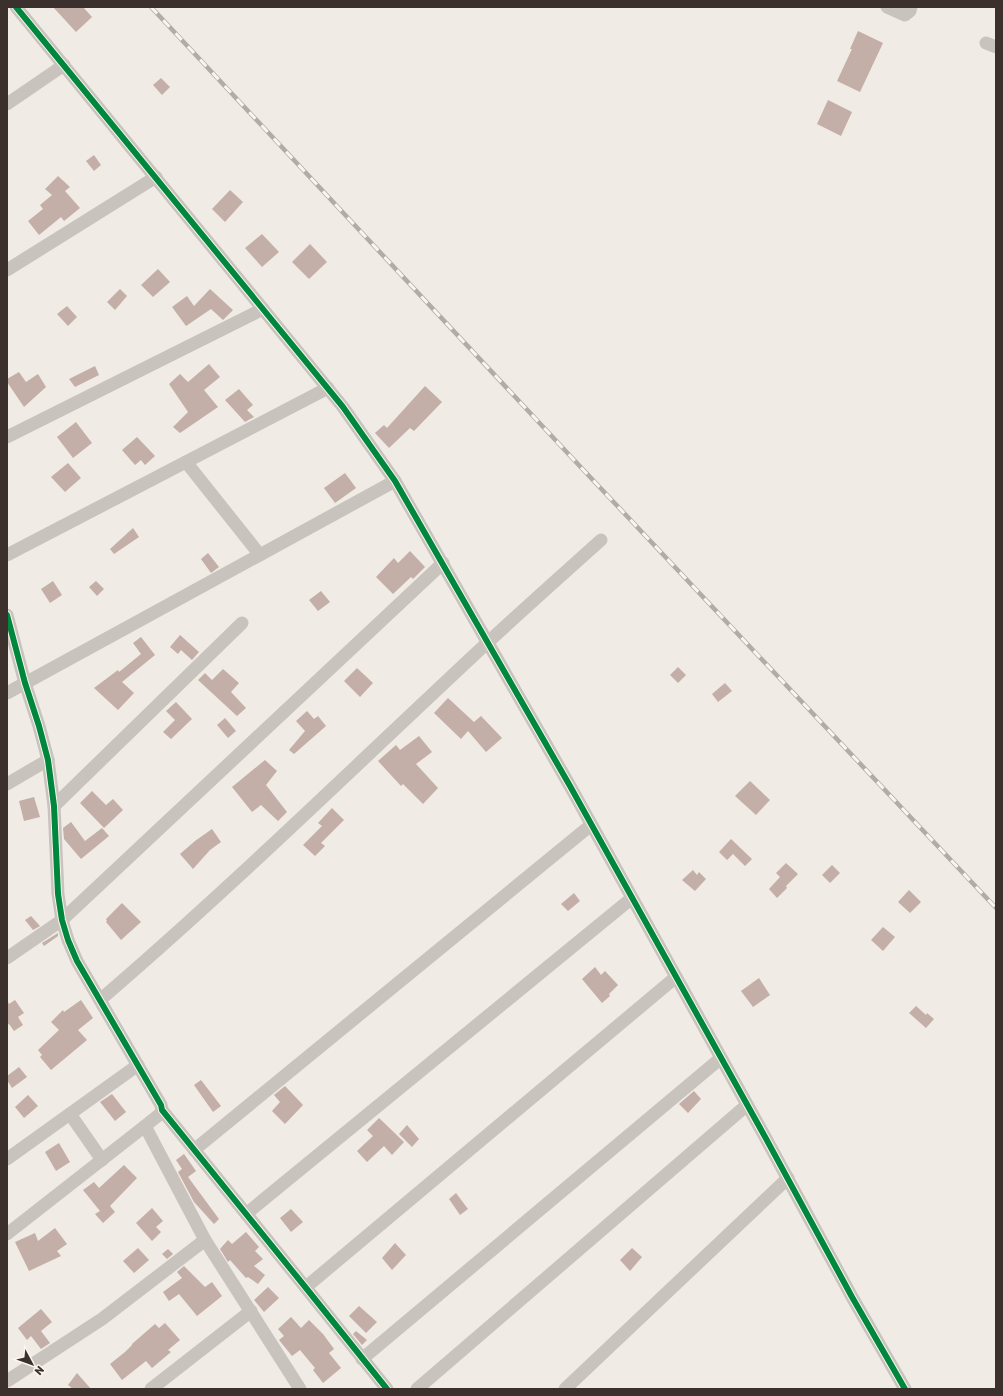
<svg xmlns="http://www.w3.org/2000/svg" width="1003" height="1396" viewBox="0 0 1003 1396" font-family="Rubik,sans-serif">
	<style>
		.building { fill: #c3afa7 }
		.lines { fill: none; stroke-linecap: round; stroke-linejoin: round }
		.minor { stroke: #c9c3be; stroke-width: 13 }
		.rail-casing { stroke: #b1aca8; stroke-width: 4.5 }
		.rail { stroke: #fbf5ee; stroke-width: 3; stroke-dasharray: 9; stroke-linecap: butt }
		.cycleway-casing { stroke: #fbf5ee; stroke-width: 8 }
		.cycleway { stroke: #00873e; stroke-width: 6 }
	</style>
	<rect width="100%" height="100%" fill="#f0ebe5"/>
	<!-- building -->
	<g class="building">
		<path d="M53,7h30l9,10 -16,15z"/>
		<path d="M858,31l25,12 -23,49 -23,-11 15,-32h-2z"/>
		<path d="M161,78l9,9 -8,8 -9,-10z"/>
		<path d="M828,100l24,12 -11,24 -24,-12z"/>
		<path d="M94,155l7,10 -7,6 -8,-10z"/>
		<path d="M58,176l12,11 -5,4 15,17 -16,13 -3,-4 -22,18 -11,-14 15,-12 -3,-4 12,-10 -7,-6z"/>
		<path d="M230,190l13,12 -18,20 -13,-13z"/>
		<path d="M262,234l17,18 -17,15 -17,-19z"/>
		<path d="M310,244l17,18 -18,17 -17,-17z"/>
		<path d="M158,269l12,13 -17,15 -12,-12z"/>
		<path d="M120,289l7,7 -12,14 -8,-8z"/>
		<path d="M210,289l23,21 -10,10 -12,-11 -25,17 -14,-19 15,-11 7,10z"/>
		<path d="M67,306l10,11 -9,9 -11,-12z"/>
		<path d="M209,364l11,13 -16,13 14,17 -38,26 -7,-6 15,-15 -19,-28 11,-10 8,8z"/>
		<path d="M95,366l4,9 -24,12 -6,-8z"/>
		<path d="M19,372l7,10 12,-8 8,13 -22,20 -17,-25v-3z"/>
		<path d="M425,386l17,16 -28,29 -4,-3 -21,20 -14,-15 9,-8 3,3z"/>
		<path d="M239,389l14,16 -6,5 7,7 -9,5 -20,-22z"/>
		<path d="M76,422l16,21 -19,15 -16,-21z"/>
		<path d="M137,437l18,19 -10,9 -4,-5 -6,5 -13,-15z"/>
		<path d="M68,463l13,15 -16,14 -14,-15z"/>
		<path d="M345,473l11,15 -21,15 -11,-15z"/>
		<path d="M133,528l6,9 -25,17 -4,-5z"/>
		<path d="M410,551l15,16 -12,12 -2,-2 -18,17 -17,-17 18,-19 4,5z"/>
		<path d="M208,553l11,14 -8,6 -10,-14z"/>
		<path d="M53,581l9,14 -12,8 -9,-14z"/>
		<path d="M96,581l8,8 -7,7 -8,-9z"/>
		<path d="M321,591l9,11 -12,9 -9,-11z"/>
		<path d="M180,635l19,17 -7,8 -11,-10 -3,4 -8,-7z"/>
		<path d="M141,637l14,18 -33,27 12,11 -16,17 -24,-22 24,-18 1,2 22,-18 -8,-11z"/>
		<path d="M678,667l8,8 -8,8 -8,-8z"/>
		<path d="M357,668l16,15 -13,14 -16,-16z"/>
		<path d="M223,669l16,14 -8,9 15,16 -9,8 -39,-36 7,-7 7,7z"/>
		<path d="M725,683l7,8 -14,11 -6,-8z"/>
		<path d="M448,698l26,24 7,-6 21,22 -16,14 -18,-21 -7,8 -27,-26z"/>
		<path d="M176,702l16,17 -21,20 -8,-7 12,-12 -9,-9z"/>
		<path d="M307,711l7,8 4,-3 8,10 -32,28 -5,-4 16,-19 -9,-10z"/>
		<path d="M225,718l11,13 -8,7 -11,-13z"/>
		<path d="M419,736l13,16 -16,12 22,24 -15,16 -20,-20 -2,2 -23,-25 18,-16 4,5z"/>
		<path d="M265,760l12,11 -11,14 21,27 -9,9 -17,-16 -9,7 -20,-25z"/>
		<path d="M750,781l20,19 -14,15 -21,-19z"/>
		<path d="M92,791l14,14 7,-6 10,11 -19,18 -24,-25z"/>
		<path d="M34,797l6,20 -16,4 -5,-20z"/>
		<path d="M332,808l12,12 -23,23 4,3 -10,10 -12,-11 19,-19 -4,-3z"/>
		<path d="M71,822l14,19 17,-13 7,8 -28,23 -17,-20 -1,-11z"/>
		<path d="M212,829l9,13 -11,8 -17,19 -13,-15 15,-13z"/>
		<path d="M731,839l21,20 -7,7 -12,-12 -6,6 -8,-8z"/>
		<path d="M786,863l12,11 -12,12 1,2 -10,10 -8,-9 11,-12 -4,-4z"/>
		<path d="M832,865l8,8 -10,10 -8,-8z"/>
		<path d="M693,870l4,5 2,-3 7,7 -11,12 -13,-11z"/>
		<path d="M909,890l12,12 -11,11 -12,-11z"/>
		<path d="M574,893l6,8 -12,10 -7,-7z"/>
		<path d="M122,903l19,19 -20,18 -15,-18 1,-1 -1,-2z"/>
		<path d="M31,916l9,10 -7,4 -8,-10z"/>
		<path d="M883,927l12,10 -12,14 -12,-11z"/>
		<path d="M58,933v3l-14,10 -2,-3z"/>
		<path d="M595,967l6,8 4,-4 13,14 -9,9 1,2 -8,7 -20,-24z"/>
		<path d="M759,978l11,17 -17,12 -12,-16z"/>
		<path d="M7,1000l2,4 6,-4 9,13 -6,4 5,8 -9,6 -5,-7 -2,1z"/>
		<path d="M81,1000l12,18 -15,12 9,10 -36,30 -11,-13 2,-2 -4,-5 21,-20 -8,-8 12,-12 1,2z"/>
		<path d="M916,1006l10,9 1,-2 7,6 -8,9 -17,-15z"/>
		<path d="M19,1067l8,10 -15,11 -5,-8v-4z"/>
		<path d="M201,1080l20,26 -8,6 -19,-27z"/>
		<path d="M285,1086l18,19 -18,19 -13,-13 8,-9 -6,-7z"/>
		<path d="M694,1091l7,8 -13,14 -9,-9z"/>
		<path d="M112,1094l14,18 -11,9 -15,-19z"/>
		<path d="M28,1095l10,11 -14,12 -9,-11z"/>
		<path d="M379,1118l25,24 -12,13 -8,-9 -17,16 -10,-11 16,-15 -6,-6z"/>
		<path d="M407,1125l12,14 -7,8 -13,-13z"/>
		<path d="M59,1143l11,19 -14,9 -11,-19z"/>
		<path d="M184,1154l12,17 -8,6 31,42 -5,5 -20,-22 -16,-30 4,-3 -6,-9z"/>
		<path d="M124,1165l13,13 -27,28 5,6 -12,11 -8,-9 5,-3 -17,-21 11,-8 5,6z"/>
		<path d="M456,1193l12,16 -8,6 -11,-16z"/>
		<path d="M152,1208l11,13 -7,6 5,5 -9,9 -16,-18z"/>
		<path d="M291,1209l12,13 -12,10 -11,-14z"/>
		<path d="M55,1228l12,16 -10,7 4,5 -32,15 -14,-29 20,-9 3,8z"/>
		<path d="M246,1232l13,15 -4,4 8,8 -9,7 11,9 -7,9 -10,-7 -2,1 -16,-18 -2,2 -8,-13 8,-9 4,4z"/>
		<path d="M395,1243l11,12 -14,15 -10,-12z"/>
		<path d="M138,1248l11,12 -15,13 -11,-12z"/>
		<path d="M632,1248l10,9 -12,14 -10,-11z"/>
		<path d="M168,1249l5,5 -6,5 -5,-5z"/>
		<path d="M184,1266l21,21 7,-5 10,14 -25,20 -18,-22 -10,7 -6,-9 19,-14 -5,-6z"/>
		<path d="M268,1287l11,11 -15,14 -10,-12z"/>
		<path d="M359,1306l18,16 -11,11 -17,-17z"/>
		<path d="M41,1309l11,13 -11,9 9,12 -9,6 -10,-13 -4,4 -9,-12z"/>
		<path d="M291,1317l10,11 8,-8 14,14 11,15 -5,4 12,15 -18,15 -10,-13 2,-2 -15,-18 -8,6 -13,-16 5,-4 -6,-7z"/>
		<path d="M165,1323l15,17 -12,10 3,2 -19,16 -6,-7 -24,19 -12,-16 15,-12 7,-7v-1l23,-20 4,4z"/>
		<path d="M356,1331l11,9 -5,5 -9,-11z"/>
		<path d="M77,1373l14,16h-18l-5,-4z"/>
	</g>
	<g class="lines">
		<!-- minor -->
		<g class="minor">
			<path d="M16,7l327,400 52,74 175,305 194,349 88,162 53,92"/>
			<path d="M887,7l18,8 5,-4 1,-4"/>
			<path d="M986,43l10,4"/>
			<path d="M7,104l57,-39"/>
			<path d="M7,270l149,-93"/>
			<path d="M7,437l256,-128"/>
			<path d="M186,462l74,93"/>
			<path d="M7,555l321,-167"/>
			<path d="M7,615l18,68 14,43 9,34 6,46 4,88 4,26 6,20 9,21 84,144 1,5 140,173 85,106"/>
			<path d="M7,693l388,-212"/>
			<path d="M7,784l41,-24"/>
			<path d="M54,806l188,-183"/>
			<path d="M7,958l55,-38 381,-357"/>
			<path d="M100,1000c133,-114 258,-237 387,-357 38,-35 76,-69 114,-103"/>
			<path d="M70,1114l32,46"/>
			<path d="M145,1126l60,114 95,149"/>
			<path d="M194,1150l397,-325"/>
			<path d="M7,1159l131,-94"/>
			<path d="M246,1214l386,-316"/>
			<path d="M7,1234l138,-108 15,-12 2,-4"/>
			<path d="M306,1287l370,-310"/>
			<path d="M362,1359l359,-301"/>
			<path d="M7,1381l95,-62 103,-79"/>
			<path d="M151,1389l100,-78"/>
			<path d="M417,1389l330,-284"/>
			<path d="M565,1389l223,-211"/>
		</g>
		<!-- rail casing -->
		<g class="rail-casing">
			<path id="rail" d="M151,7l424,454 421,447"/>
		</g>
		<!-- rail -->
		<use href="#rail" class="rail"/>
		<!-- cycleway casing -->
		<g class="cycleway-casing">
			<g id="cycleway">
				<path d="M16,7l327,400 52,74 175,305 194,349 88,162 53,92"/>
				<path d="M7,615l18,68 14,43 9,34 6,46 4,88 4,26 6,20 9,21 84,144 1,5 140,173 85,106"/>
			</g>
		</g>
		<!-- cycleway -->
		<use href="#cycleway" class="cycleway"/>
	</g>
	<!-- border -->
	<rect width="1003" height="1396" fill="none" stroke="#3b302b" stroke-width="16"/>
	<!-- north arrow -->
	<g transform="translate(32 1364) rotate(131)" stroke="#fbf5ee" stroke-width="3" paint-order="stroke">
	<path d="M0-3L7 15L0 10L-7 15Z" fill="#3b302b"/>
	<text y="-6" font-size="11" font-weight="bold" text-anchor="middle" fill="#3b302b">N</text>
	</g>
</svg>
